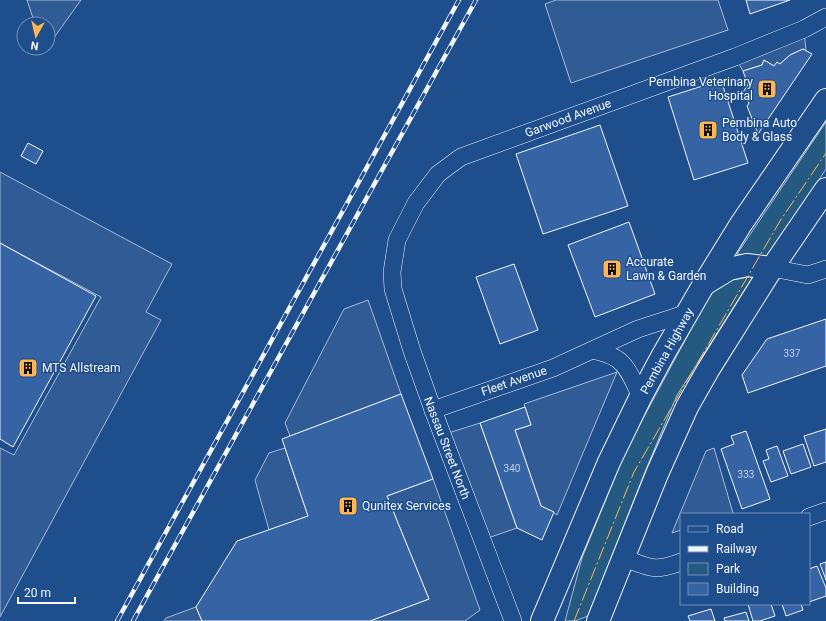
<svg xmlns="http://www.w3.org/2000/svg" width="826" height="621" viewBox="0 0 826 621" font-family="Roboto,sans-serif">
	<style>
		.green { fill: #245a82; stroke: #a8bbd7 }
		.parking { fill: #305b95; stroke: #a8bbd7 }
		.building { fill: #3563a3; stroke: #f2f6ff }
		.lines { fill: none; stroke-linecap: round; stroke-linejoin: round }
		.street-casing { stroke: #f2f6ff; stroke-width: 18 }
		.primary-casing { stroke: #f2f6ff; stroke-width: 24 }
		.street { stroke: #1f4e8c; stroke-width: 17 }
		.primary { stroke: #1f4e8c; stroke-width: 22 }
		.rail-casing { stroke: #f2f6ff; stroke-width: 4.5 }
		.rail { stroke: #1f4e8c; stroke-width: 3; stroke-dasharray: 9; stroke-linecap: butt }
		.power { stroke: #ffb74d; stroke-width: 1; stroke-dasharray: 14 3 2 3; stroke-linecap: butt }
		.labels { text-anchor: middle; stroke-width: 3; stroke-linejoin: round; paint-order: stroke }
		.number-label { font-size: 10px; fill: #c3d1e8 }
		.poi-label { font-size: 12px; fill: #f2f6ff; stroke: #1f4e8c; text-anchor: start }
		.street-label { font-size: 12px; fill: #f2f6ff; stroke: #1f4e8c }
	</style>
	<rect width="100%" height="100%" fill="#1f4e8c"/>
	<!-- green -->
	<g class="green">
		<path d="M826,122v47l-58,88 -31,-3z"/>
		<path d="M754,276l-77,119 -30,72 -59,149 -13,5h-10l17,-63 44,-108 90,-167z"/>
	</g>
	<!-- parking -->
	<g class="parking">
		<path d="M27,0h54l-33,46v-22h-13z"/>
		<path d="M556,0h162l10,30 -157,53 -26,-79z"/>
		<path d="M804,29l2,22 -3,-2 -13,6 -10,9 -6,2 -10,-6 -2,5 -19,6 -8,-14z"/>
		<path d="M0,172l172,92 -26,48 15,8 -161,297v-169l14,7 87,-158 -101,-54z"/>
		<path d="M368,300l33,94 -111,42 -5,-13 59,-114z"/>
		<path d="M617,372l-60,143 -16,-9 -26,-76 16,-5 -7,-21z"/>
		<path d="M480,423l37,105 -35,12 -40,-105z"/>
		<path d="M285,448l23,68 -39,14 -14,-50 14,-27z"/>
		<path d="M714,448l19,65 -3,1h-49v16l-9,3 34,-82z"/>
		<path d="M433,479l47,131 -15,11h-95l59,-22 -42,-103z"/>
		<path d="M196,607l6,14h-38l2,-3z"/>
	</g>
	<!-- building -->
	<g class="building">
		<path d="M746,0h44l-40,14z"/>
		<path d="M803,49l9,5 -54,80 -11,-28 2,-3 -6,-11 5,-7 -5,-14 19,-6 2,-5 10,6 3,-4 3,2 10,-9z"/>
		<path d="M721,80l27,83 -54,17 -26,-83z"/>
		<path d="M600,125l28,81 -85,28 -27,-80z"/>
		<path d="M28,143l15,8 -7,13 -15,-8z"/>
		<path d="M629,222l26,72 -60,23 -27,-72z"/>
		<path d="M0,243l96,53 -83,151 -13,-8z"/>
		<path d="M514,264l24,66 -38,14 -24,-67z"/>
		<path d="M826,319v47l-78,27 -6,-18 25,-36z"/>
		<path d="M401,394l32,85 -46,17 42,103 -59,22h-168l-6,-14 41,-66 71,-25 -26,-77z"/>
		<path d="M525,407l6,18 -16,5 26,76 13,6 -12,28 -25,-12 -37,-105z"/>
		<path d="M826,429v33l-12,4 -10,-30z"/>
		<path d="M746,431l24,68 -28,10 -21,-60 13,-5 -3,-8z"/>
		<path d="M803,444l8,23 -20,7 -8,-23z"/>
		<path d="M777,446l11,30 -17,6 -8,-21 6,-2 -3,-9z"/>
		<path d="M826,562v18l-6,-16z"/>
		<path d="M817,566l9,22v8l-17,6v-33z"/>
		<path d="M748,604h23l4,12 -15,5h-7z"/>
		<path d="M782,604h19l2,6 -17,6z"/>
		<path d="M711,609l4,12h-25l-2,-5z"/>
		<path d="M746,612l3,9h-24l-1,-3z"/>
	</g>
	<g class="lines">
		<!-- street casing -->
		<g class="street-casing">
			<g id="street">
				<path d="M772,268l36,7 18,-6"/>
				<path d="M593,350c8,2 17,4 24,9 12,8 17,25 24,37"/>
				<path d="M433,410l120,-42 85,-39 49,-16"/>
				<path d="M809,517l17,-6"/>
				<path d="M624,558c26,10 30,14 57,4"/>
				<path d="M513,621l-80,-211 -21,-59 -19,-62 -1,-17 5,-32 19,-37 22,-29 23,-17 274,-100 69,-28 22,-12"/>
			</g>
		</g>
		<!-- primary casing -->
		<g class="primary-casing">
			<g id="primary">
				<path d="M706,283l23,-14 18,-4 25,3"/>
				<path d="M542,621l67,-159 32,-66 22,-41 41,-71 37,-60 85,-124"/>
				<path d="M598,621l59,-147 30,-67 21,-37 64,-102 54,-79"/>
			</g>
		</g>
		<!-- street -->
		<use href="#street" class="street"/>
		<!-- primary -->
		<use href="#primary" class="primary"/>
		<!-- rail casing -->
		<g class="rail-casing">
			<g id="rail">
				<path d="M117,621l342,-621"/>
				<path d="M133,621l343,-621"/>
			</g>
		</g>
		<!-- rail -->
		<use href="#rail" class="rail"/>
		<!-- power -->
		<path class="power" d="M574,621l60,-149 146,-251 46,-68"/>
	</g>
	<!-- icons -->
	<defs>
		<g id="building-square" transform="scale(1)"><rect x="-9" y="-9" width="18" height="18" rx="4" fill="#ffb74d" stroke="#1f4e8c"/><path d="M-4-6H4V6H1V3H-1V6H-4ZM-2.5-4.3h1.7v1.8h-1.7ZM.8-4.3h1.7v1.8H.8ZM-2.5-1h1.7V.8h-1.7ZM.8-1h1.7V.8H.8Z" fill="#111"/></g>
	</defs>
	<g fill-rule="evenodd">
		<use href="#building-square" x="767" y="89"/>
		<use href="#building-square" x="708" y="130"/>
		<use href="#building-square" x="612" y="269"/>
		<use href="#building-square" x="28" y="368"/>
		<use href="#building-square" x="348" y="506"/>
	</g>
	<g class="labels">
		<!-- number labels -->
		<g class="number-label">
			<text x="792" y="357">337</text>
			<text x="512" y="472">340</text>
			<text x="746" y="478">333</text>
		</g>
		<!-- poi labels -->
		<g class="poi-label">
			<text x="753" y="86" text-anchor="end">Pembina Veterinary<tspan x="753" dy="14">Hospital</tspan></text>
			<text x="722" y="127">Pembina Auto<tspan x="722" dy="14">Body &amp; Glass</tspan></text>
			<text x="626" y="266">Accurate<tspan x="626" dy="14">Lawn &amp; Garden</tspan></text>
			<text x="42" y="372">MTS Allstream</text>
			<text x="362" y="510">Qunitex Services</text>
		</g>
		<!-- street labels -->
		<g class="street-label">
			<text transform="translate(568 118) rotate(-20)" y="4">Garwood Avenue</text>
			<text transform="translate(667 351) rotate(-61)" y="4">Pembina Highway</text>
			<text transform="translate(514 381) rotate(-19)" y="4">Fleet Avenue</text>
			<text transform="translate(447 448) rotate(69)" y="4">Nassau Street North</text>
		</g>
	</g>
	<!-- legend -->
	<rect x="680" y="513" width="130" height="92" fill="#1f4e8c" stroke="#7391ba"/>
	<rect x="688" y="526" width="20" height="6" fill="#1f4e8c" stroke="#7391ba"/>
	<text x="716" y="533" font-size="12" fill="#f2f6ff">Road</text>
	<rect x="688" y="546" width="20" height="6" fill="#f2f6ff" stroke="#7391ba"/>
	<text x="716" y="553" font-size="12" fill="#f2f6ff">Railway</text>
	<rect x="688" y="563" width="20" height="12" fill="#245a82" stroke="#7391ba"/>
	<text x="716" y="573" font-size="12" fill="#f2f6ff">Park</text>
	<rect x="688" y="583" width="20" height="12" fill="#3563a3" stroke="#7391ba"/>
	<text x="716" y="593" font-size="12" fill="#f2f6ff">Building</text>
	<!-- north arrow -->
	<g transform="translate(36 36) rotate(188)"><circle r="19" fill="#1f4e8c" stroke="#7391ba"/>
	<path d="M0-3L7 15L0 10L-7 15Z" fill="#ffb74d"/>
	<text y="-6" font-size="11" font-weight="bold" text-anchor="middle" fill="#f2f6ff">N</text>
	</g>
	<!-- scale -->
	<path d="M18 597v6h57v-6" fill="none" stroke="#f2f6ff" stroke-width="2"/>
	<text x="24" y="597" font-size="12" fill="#f2f6ff" stroke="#1f4e8c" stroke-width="3" paint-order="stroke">20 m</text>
</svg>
